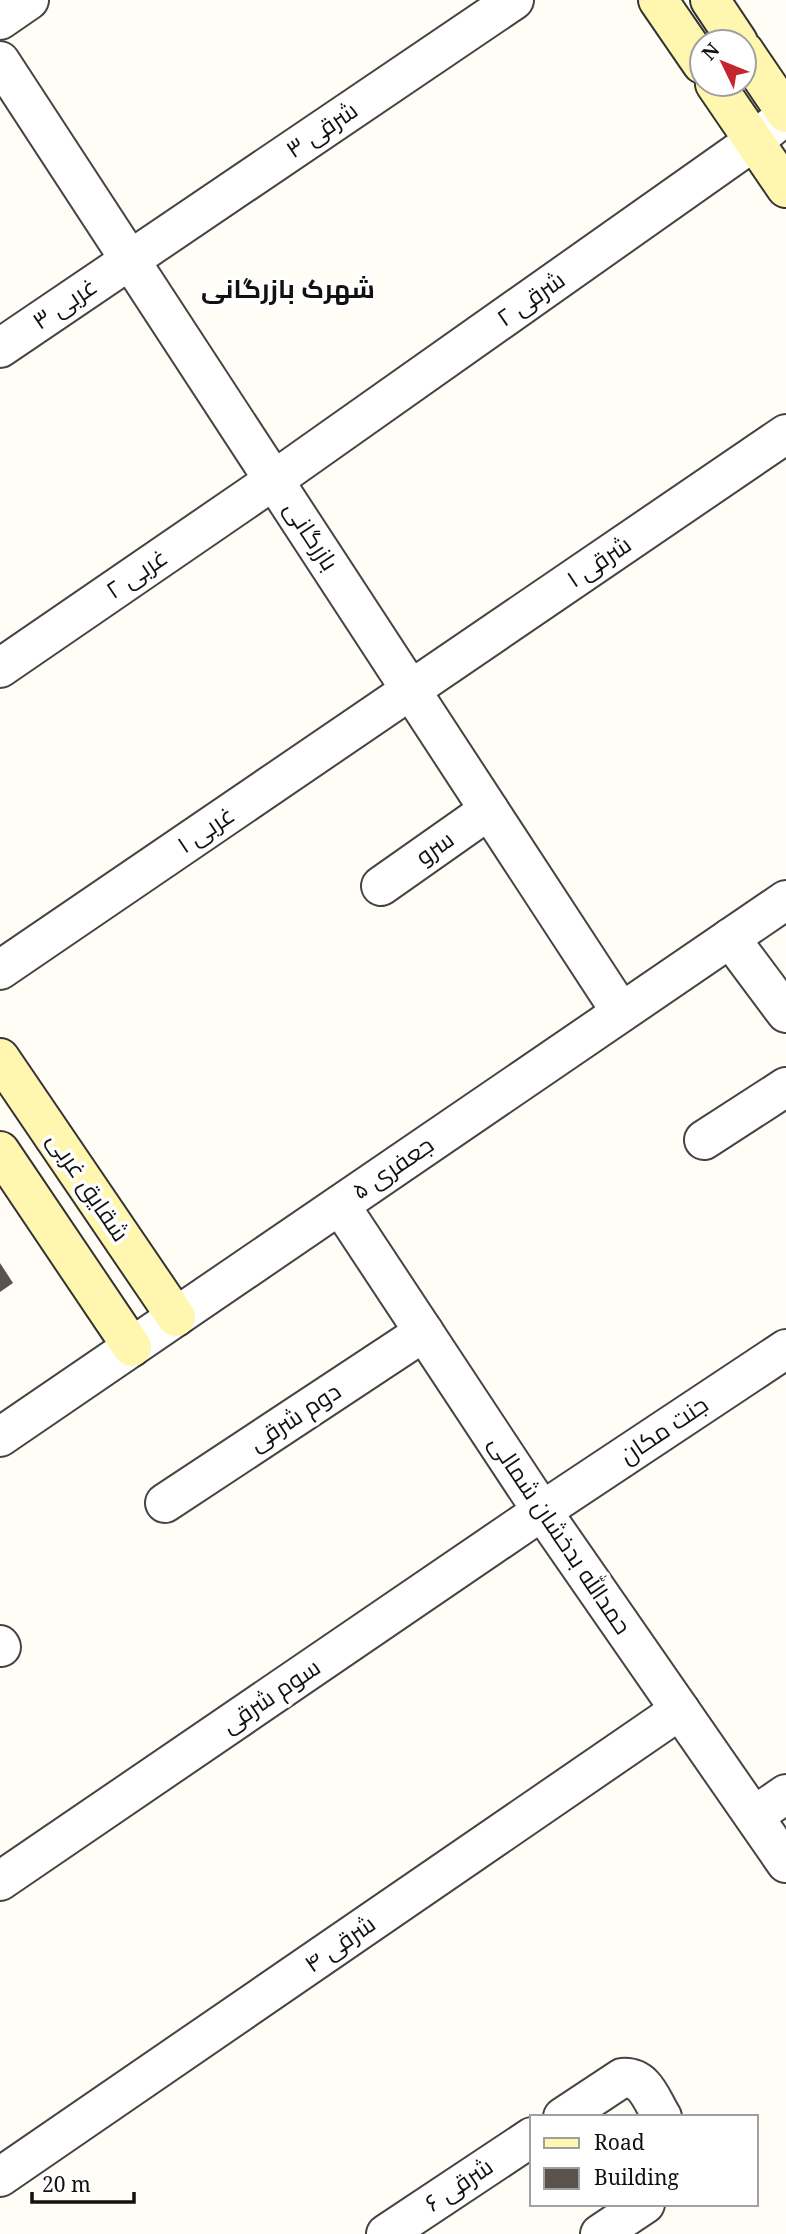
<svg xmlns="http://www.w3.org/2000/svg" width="786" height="2234" viewBox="0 0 786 2234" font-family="'Noto Serif',Cairo,serif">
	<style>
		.building { fill: #5a524d }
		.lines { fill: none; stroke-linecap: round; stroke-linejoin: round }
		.street-casing { stroke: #444; stroke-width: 42 }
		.secondary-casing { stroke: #333; stroke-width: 42 }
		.street { stroke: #fff; stroke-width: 38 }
		.secondary { stroke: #fff6b0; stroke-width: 38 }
		.labels { text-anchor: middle; stroke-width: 7; stroke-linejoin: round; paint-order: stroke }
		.street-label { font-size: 24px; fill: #111; stroke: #fff }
		.neighbourhood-label { font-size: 26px; font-weight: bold; fill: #111; stroke: #fff }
	</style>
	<rect width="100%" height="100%" fill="#fffdf5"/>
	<!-- building -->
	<path class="building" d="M0,1263l13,20 -13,9z"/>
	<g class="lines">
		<!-- street casing -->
		<g class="street-casing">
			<g id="street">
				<path d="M0,20l29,-20"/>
				<path d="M0,61l621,951"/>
				<path d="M0,348l514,-348"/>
				<path d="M0,668l274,-188 480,-339 32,-26"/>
				<path d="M381,886l108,-76"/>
				<path d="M730,938l56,75"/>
				<path d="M0,970l786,-536"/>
				<path d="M704,1140l82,-53"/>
				<path d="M340,1205l202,306 244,352"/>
				<path d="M0,1437l786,-537"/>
				<path d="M165,1503l259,-171"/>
				<path d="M0,1645l1,2"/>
				<path d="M754,1816l32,-22"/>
				<path d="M0,1881l542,-370 244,-162"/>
				<path d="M563,2117l59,-39c23,-2 29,21 40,39"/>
				<path d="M0,2177l680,-467"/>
				<path d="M386,2234l146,-97"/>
				<path d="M600,2234l45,-30"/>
			</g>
		</g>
		<!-- secondary casing -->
		<g class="secondary-casing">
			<g id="secondary">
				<path d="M658,0l44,64"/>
				<path d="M710,0l28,42"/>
				<path d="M744,51l42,62"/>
				<path d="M715,84l71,104"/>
				<path d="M0,1058l176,259"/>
				<path d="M0,1151l132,196"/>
			</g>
		</g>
		<!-- street -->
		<use href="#street" class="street"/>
		<!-- secondary -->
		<use href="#secondary" class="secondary"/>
	</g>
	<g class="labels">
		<!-- street labels -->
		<g class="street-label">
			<text transform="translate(322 130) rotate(-34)" y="8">۳ شرقی</text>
			<text transform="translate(531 299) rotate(-35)" y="8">۲ شرقی</text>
			<text transform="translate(65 304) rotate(-34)" y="8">۳ غربی</text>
			<text transform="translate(311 536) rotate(57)" y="8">بازرگانی</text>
			<text transform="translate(599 562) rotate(-34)" y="8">۱ شرقی</text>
			<text transform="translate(137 574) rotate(-34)" y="8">۲ غربی</text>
			<text transform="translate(206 830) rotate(-34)" y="8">۱ غربی</text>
			<text transform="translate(435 848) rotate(-35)" y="8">سرو</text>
			<text transform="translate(393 1168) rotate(-34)" y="8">جعفری ۵</text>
			<text transform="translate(88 1187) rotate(56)" y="8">شقایق غربی</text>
			<text transform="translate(295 1417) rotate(-33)" y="8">دوم شرقی</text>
			<text transform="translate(664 1430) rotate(-34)" y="8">جنت مکان</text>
			<text transform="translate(560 1535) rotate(56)" y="8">حمدالله بدخشان شمالی</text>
			<text transform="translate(271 1696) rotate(-34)" y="8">سوم شرقی</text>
			<text transform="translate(340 1944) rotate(-35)" y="8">۴ شرقی</text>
			<text transform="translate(459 2185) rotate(-34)" y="8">۶ شرقی</text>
		</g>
		<!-- neighbourhood labels -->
		<g class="neighbourhood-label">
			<text x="288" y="298">شهرک بازرگانی</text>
		</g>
	</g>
	<!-- legend -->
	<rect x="530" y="2115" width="228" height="91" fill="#ffffff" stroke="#a0a0a0" stroke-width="2"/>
	<rect x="544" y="2138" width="35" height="10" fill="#fff6b0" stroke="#a0a0a0" stroke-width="2"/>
	<text x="594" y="2150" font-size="21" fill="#111111">Road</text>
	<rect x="544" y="2168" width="35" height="21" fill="#5a524d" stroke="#a0a0a0" stroke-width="2"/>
	<text x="594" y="2185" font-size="21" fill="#111111">Building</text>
	<!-- north arrow -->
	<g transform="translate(723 63) rotate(313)"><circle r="33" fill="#ffffff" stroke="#a0a0a0" stroke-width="2"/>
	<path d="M0-5L12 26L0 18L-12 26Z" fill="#c4262e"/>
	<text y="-10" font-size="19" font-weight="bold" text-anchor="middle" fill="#111111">N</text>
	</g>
	<!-- scale -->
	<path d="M32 2192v10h102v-10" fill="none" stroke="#111111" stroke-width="3.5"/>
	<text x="42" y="2192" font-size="21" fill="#111111" stroke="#ffffff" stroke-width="5" paint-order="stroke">20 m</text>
</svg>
